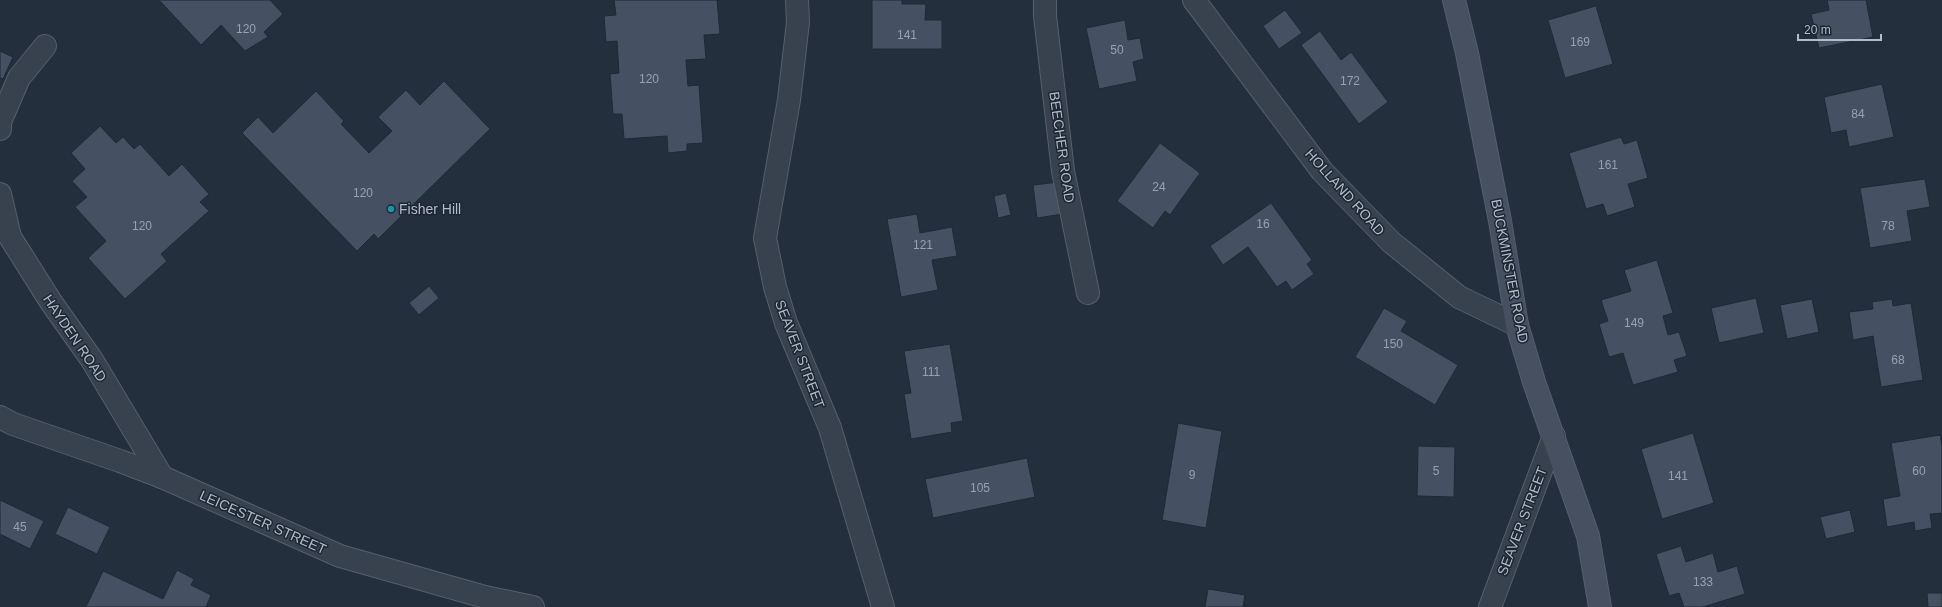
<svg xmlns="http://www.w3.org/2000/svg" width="1942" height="607" viewBox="0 0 1942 607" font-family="Arial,sans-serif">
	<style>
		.building { fill: #455162; stroke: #1f2835 }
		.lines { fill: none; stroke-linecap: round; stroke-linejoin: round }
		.street-casing { stroke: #565f6c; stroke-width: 24 }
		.secondary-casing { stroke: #565f6c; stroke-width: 24 }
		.street { stroke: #38414e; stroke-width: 22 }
		.secondary { stroke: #465061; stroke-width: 22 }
		.culture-dot { fill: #0f9aa8; stroke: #1d2633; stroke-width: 1.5 }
		.labels { text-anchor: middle; stroke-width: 3; stroke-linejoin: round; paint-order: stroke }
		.number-label { font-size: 12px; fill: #98a1af }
		.street-label { font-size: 14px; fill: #b4bcc9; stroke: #1d2633 }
		.poi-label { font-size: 14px; fill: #b4bcc9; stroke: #1d2633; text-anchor: start }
	</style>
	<rect width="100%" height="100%" fill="#242f3e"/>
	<!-- building -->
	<g class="building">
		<path d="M159,0h111l13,14 -19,18 4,5 -23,14 -24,-26 -20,20z"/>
		<path d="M614,0h103l3,34 -16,1 2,24 -20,1 2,26 11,-1 4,58 -16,1v7l-19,2 -1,-17 -43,3 -2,-25h-9l-3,-40 9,-1 -2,-32 -11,1 -2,-26 12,-1z"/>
		<path d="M872,0h30v4h24l-1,16h17v29h-70z"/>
		<path d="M1827,0h39l7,37 -54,11 -8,-34 18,-4z"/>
		<path d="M1596,6l17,58 -48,14 -17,-58z"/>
		<path d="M1285,10l17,23 -23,16 -16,-23z"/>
		<path d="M1125,20l3,20 12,-2 4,21 -11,3 4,19 -38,8 -13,-61z"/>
		<path d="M1320,31l21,29 10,-8 37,50 -29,22 -58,-79z"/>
		<path d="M0,51l13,6 -10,22 -3,-1z"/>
		<path d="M444,81l46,48 -112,110 -4,-5 -17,17 -115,-118 16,-16 15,16 43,-42 28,30 -3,3 28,29 23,-22 -14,-14 28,-27 14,15z"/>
		<path d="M1882,84l12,53 -45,10 -3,-17 -15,3 -7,-36z"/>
		<path d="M100,126l16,17 7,-6 11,12 6,-5 29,32 13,-12 27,30 -9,8 9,9 -48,43 6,7 -42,38 -37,-41 18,-17 -31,-34 12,-10 -15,-16 13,-12 -14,-16z"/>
		<path d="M1621,137l3,7 13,-4 11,38 -20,6 7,23 -28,9 -4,-12 -17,5 -17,-56z"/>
		<path d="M1160,143l40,30 -30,42 -5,-4 -12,17 -36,-27z"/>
		<path d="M1925,179l5,28 -23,4 5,30 -42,7 -10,-60z"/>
		<path d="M1059,182l4,32 -26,4 -4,-33z"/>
		<path d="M1006,193l5,22 -13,3 -4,-22z"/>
		<path d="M1271,203l41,57 -5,4 7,10 -22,16 -6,-9 -9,6 -29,-40 -25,18 -13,-19z"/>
		<path d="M917,214l3,19 32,-6 5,29 -25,4 6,30 -37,7 -14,-78z"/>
		<path d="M1657,260l16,53 -10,3 5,19 11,-3 8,24 -13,4 4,12 -45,13 -10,-32 -14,4 -10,-33 9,-3 -7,-21 30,-9 -7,-21z"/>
		<path d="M429,286l10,12 -20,17 -10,-12z"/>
		<path d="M1756,298l8,35 -45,10 -8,-35z"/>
		<path d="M1812,299l7,33 -32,7 -7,-34z"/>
		<path d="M1892,299l1,7 18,-3 12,77 -42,7 -8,-51 -20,4 -4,-28 24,-3 -1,-7z"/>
		<path d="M1384,308l23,13 -6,10 57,34 -23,40 -80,-48z"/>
		<path d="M950,344l13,77 -12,2 1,9 -41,7 -7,-45 7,-1 -7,-42z"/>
		<path d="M1178,423l44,8 -16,97 -44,-8z"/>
		<path d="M1693,433l21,70 -52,16 -21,-70z"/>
		<path d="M1940,435l2,11v67l-12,1 2,14 -17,3 -1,-9 -27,5 -4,-28 17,-3 -9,-53z"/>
		<path d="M1418,446l37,1 -1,50 -37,-1z"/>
		<path d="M1027,458l8,39 -102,21 -8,-39z"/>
		<path d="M0,500l44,21 -14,28 -30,-15z"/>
		<path d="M68,507l42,20 -13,27 -42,-20z"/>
		<path d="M1850,510l5,22 -29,7 -6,-22z"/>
		<path d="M1681,546l5,16 27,-9 5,19 19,-6 8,28 -42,13h-19l-5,-14 -10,3 -13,-42z"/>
		<path d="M177,570l17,9 -3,6 20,10 -5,12h-120l17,-36 60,28z"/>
		<path d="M1208,589l37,6 -2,12h-38z"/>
		<path d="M1927,593h15v14h-14z"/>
	</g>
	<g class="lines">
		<!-- street casing -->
		<g class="street-casing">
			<g id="street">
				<path d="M797,0l1,22 -9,78 -24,138 10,49 11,36 44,105 53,179"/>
				<path d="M1045,0v16l18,155 25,122"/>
				<path d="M1194,0l128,171 69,71 68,55 58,28"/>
				<path d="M0,129v-7l19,-44 26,-32"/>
				<path d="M0,194l10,43 41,65 41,58 70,117"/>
				<path d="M0,417l13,7 107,37 42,16 178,79 145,41 48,10"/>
				<path d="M1490,607l64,-171"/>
			</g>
		</g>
		<!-- secondary casing -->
		<g class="secondary-casing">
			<path id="secondary" d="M1454,0l13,53 33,168 17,104 17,57 54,154 12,71"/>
		</g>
		<!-- street -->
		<use href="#street" class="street"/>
		<!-- secondary -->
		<use href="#secondary" class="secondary"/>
	</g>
	<!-- markers -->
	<circle class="culture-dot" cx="391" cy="209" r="4"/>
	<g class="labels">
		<!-- number labels -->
		<g class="number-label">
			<text x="246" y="33">120</text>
			<text x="907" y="39">141</text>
			<text x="1580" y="46">169</text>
			<text x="1117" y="54">50</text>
			<text x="649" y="83">120</text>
			<text x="1350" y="85">172</text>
			<text x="1858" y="118">84</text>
			<text x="1608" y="169">161</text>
			<text x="1159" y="191">24</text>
			<text x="363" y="197">120</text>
			<text x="1263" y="228">16</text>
			<text x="142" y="230">120</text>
			<text x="1888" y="230">78</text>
			<text x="923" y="249">121</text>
			<text x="1634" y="327">149</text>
			<text x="1393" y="348">150</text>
			<text x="1898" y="364">68</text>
			<text x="931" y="376">111</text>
			<text x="1436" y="475">5</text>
			<text x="1919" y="475">60</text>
			<text x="1192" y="479">9</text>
			<text x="1678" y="480">141</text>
			<text x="980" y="492">105</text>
			<text x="20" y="531">45</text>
			<text x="1703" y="586">133</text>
		</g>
		<!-- street labels -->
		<g class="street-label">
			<text transform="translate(1062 147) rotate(82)" y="5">BEECHER ROAD</text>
			<text transform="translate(1345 192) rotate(48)" y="5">HOLLAND ROAD</text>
			<text transform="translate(1510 271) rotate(79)" y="5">BUCKMINSTER ROAD</text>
			<text transform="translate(75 338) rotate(56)" y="5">HAYDEN ROAD</text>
			<text transform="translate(800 354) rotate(69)" y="5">SEAVER STREET</text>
			<text transform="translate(1522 521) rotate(-69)" y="5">SEAVER STREET</text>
			<text transform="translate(263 522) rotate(24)" y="5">LEICESTER STREET</text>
		</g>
		<!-- poi labels -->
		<g class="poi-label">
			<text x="399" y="214">Fisher Hill</text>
		</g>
	</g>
	<!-- scale -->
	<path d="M1798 34v6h83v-6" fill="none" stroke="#b4bcc9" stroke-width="2"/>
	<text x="1804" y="34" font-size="12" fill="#b4bcc9" stroke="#1d2633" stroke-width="3" paint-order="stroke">20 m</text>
</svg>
